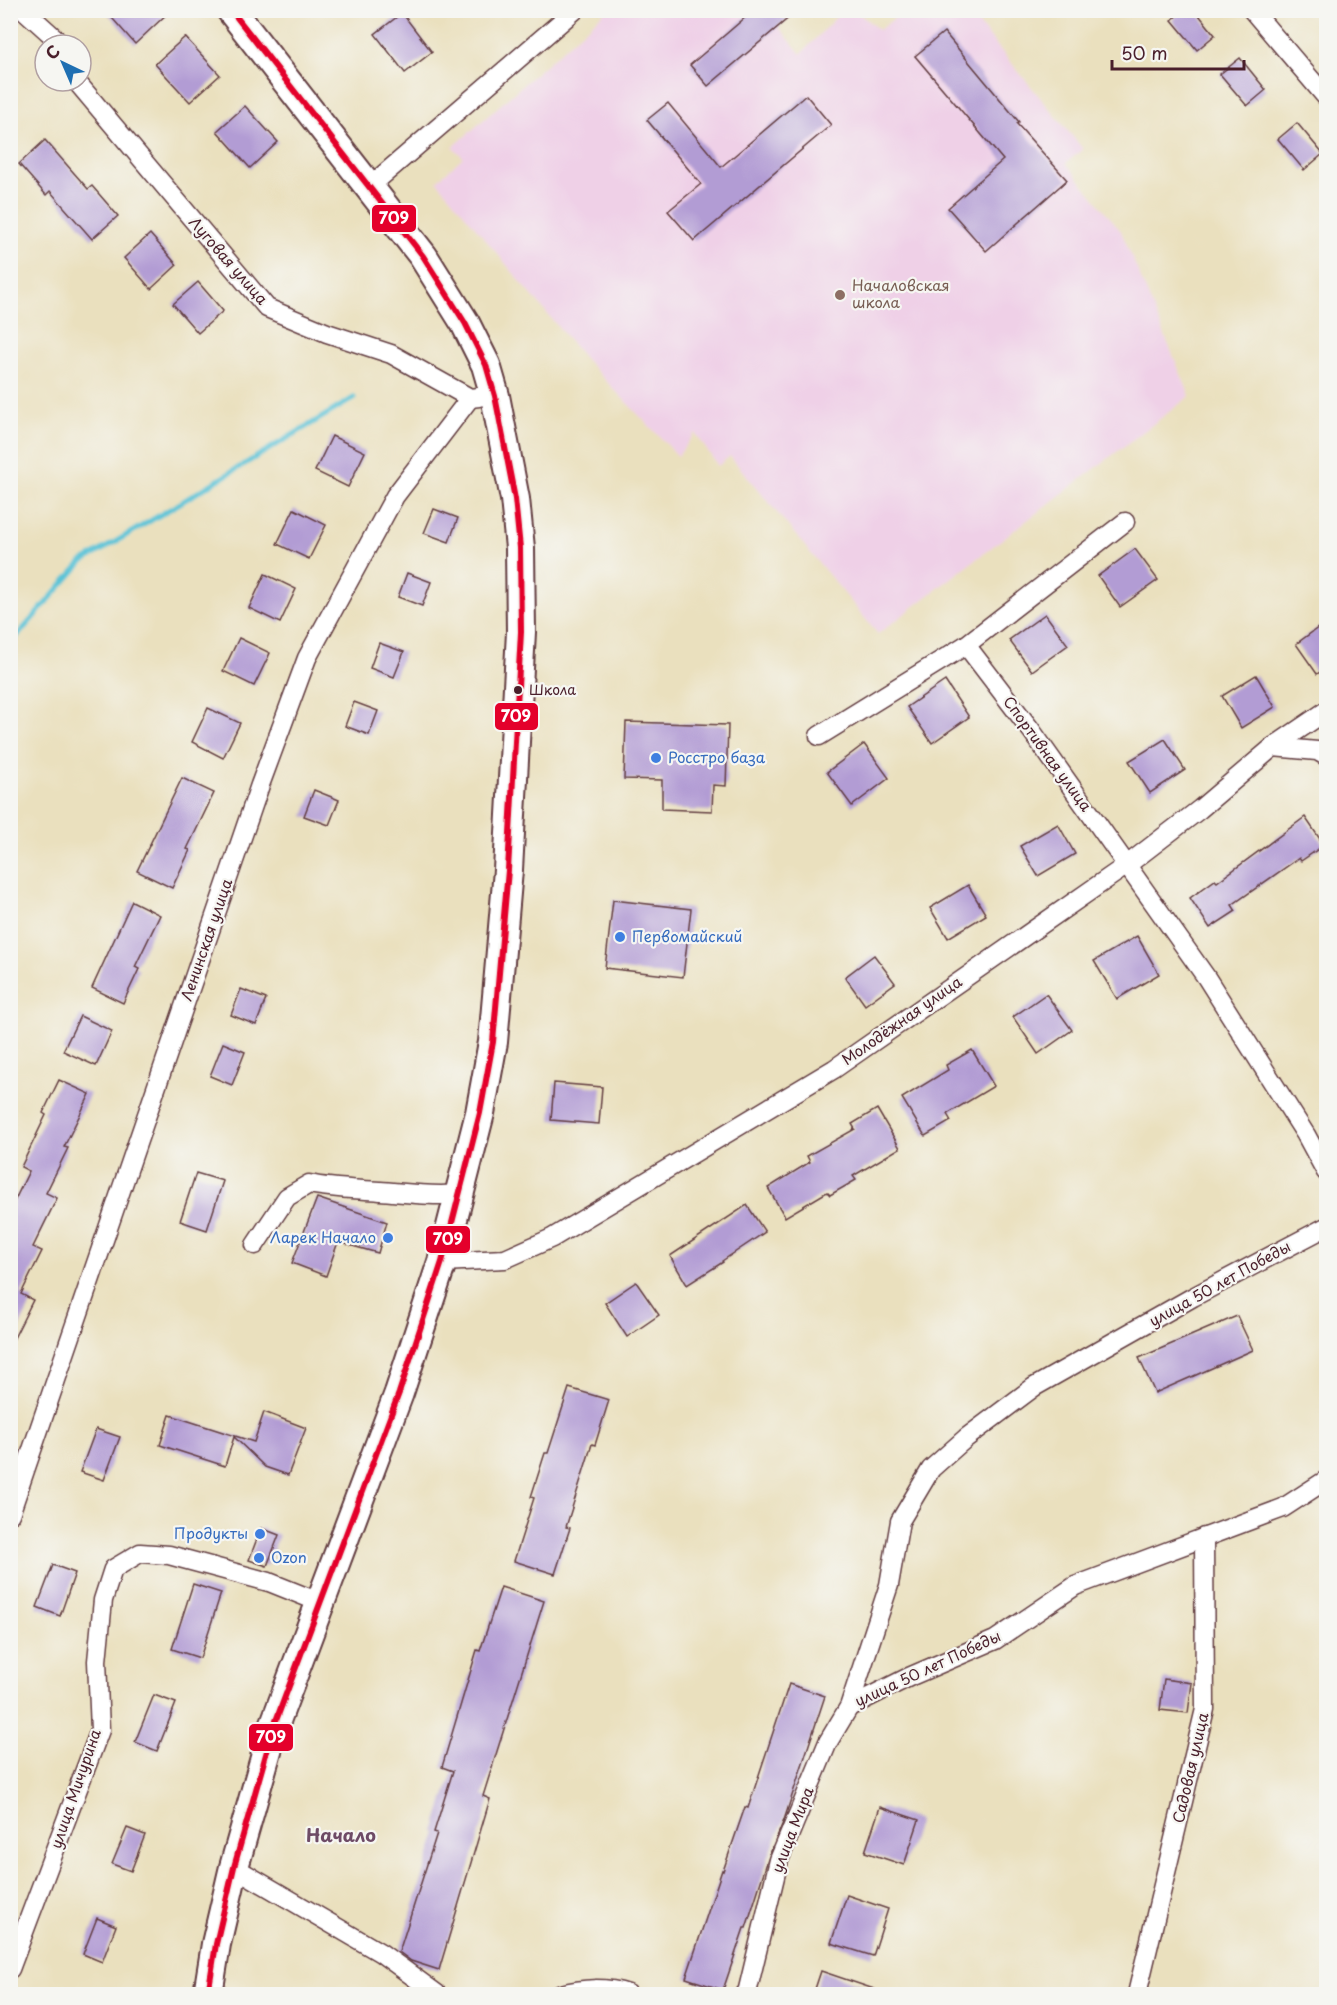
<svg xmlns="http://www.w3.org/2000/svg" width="1337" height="2005" viewBox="0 0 1337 2005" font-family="'Playpen Sans',sans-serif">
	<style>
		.built { fill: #efd0e7 }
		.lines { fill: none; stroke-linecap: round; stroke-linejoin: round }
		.stream { stroke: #5ac3d7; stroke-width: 5 }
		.building { fill: #b29cd4 }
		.minor-casing { stroke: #623c41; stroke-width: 21 }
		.primary-casing { stroke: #623c41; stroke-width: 32 }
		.minor { stroke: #fff; stroke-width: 18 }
		.primary { stroke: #fff; stroke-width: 28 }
		.bus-1-casing { stroke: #f6f6f2; stroke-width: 10 }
		.bus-1 { stroke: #e4002b; stroke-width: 6 }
		.education-dot { fill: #8d6e63; stroke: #f6f6f2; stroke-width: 2 }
		.bus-dot { fill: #4a1f2b; stroke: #f6f6f2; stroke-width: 2 }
		.shop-dot { fill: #3f7fe0; stroke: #f6f6f2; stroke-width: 2 }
		.labels { text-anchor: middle; stroke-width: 4.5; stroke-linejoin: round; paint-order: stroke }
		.bus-label { font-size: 14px; fill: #4a1f2b; stroke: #f6f6f2; text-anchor: start }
		.street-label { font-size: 15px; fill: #4a1f2b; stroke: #f6f6f2 }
		.education-label { font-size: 15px; fill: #785e54; stroke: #f6f6f2; text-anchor: start }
		.shop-label { font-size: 15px; fill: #366cbe; stroke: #f6f6f2; text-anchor: start }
		.quarter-label { font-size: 18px; font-weight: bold; fill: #6e4b66; stroke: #f6f6f2 }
		.line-badge { stroke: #f6f6f2; stroke-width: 2 }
		.badge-label { font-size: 16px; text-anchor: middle; font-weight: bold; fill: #fff }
	</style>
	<rect width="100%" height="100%" fill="#f6f6f2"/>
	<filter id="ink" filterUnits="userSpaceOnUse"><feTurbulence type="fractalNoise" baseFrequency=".0167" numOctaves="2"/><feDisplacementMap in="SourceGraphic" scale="12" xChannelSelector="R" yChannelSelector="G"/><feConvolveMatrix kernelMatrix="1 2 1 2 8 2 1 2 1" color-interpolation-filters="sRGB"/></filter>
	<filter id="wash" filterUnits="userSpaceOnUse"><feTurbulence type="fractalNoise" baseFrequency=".008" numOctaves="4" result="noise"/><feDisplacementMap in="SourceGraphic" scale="24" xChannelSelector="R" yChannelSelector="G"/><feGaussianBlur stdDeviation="1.35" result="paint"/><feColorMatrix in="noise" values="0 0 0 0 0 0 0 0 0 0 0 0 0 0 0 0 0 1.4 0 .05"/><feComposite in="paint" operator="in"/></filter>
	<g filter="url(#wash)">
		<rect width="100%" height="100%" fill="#eae0be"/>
		<!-- built -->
		<path class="built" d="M606,11h160l35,43 41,-43h14l23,19 25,-19h64l115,138 -17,14 55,68 69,165 -312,238 -148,-178 -12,10 -23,-33 -17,23 -94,-98 -147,-177 26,-24 -10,-10z"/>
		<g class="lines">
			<!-- stream -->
			<path class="stream" d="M10,644l72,-82 272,-164"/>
		</g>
		<g id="blocks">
			<!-- building -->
			<g class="building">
				<path d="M105,10h66l-36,34z"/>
				<path d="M754,10h44l-90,76 -18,-21z"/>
				<path d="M1183,10h12l20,25 -18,15 -25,-30z"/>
				<path d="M402,13l30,39 -27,21 -30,-39z"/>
				<path d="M944,32l75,90 -2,2 50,56 -81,71 -38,-43 55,-48 -88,-104z"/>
				<path d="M185,37l35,38 -30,27 -35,-38z"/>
				<path d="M1240,58l26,32 -19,16 -27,-32z"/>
				<path d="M806,95l25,30 -137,116 -26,-30 33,-27 -54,-64 21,-17 53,64z"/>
				<path d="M245,106l33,36 -28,26 -33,-37z"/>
				<path d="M1297,123l26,31 -19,16 -26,-31z"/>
				<path d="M45,140l43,49 4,-3 26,30 -26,23 -42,-48 -4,4 -27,-31z"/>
				<path d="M150,234l27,31 -26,24 -27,-31z"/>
				<path d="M198,282l25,29 -25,22 -25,-29z"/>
				<path d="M332,436l33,16 -17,35 -33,-16z"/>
				<path d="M294,509l32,16 -17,34 -32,-15z"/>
				<path d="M434,509l24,9 -9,24 -25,-9z"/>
				<path d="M1135,549l23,31 -38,27 -22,-31z"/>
				<path d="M407,573l24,9 -9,24 -24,-9z"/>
				<path d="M265,574l31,15 -16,34 -31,-15z"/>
				<path d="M1045,614l23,31 -36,26 -23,-31z"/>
				<path d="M1326,622v46l-9,6 -21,-30z"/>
				<path d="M239,638l31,15 -16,33 -31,-15z"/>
				<path d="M379,643l25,9 -10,25 -24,-9z"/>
				<path d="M1256,675l19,32 -34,21 -19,-32z"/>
				<path d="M945,681l24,36 -37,26 -25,-36z"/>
				<path d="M354,702l24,9 -9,24 -24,-9z"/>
				<path d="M208,708l32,15 -17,35 -31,-16z"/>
				<path d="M626,722l102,3 -2,61 -13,-1 -1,26 -50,-2v-29l-38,-1z"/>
				<path d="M1165,739l20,31 -35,23 -21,-32z"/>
				<path d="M864,744l25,34 -37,28 -25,-34z"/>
				<path d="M182,778l32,15 -27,56 3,1 -18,38 -35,-17z"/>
				<path d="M314,790l25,10 -10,25 -25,-9z"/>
				<path d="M1305,817l19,28 -23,16 -2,-3 -67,47 4,6 -26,17 -20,-30 25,-18 2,2z"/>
				<path d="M1058,824l17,30 -37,22 -18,-30z"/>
				<path d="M968,885l18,30 -38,23 -18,-30z"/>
				<path d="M613,900l78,9 -8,68 -78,-9z"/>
				<path d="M132,901l28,14 -25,52 4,2 -16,34 -31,-15z"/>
				<path d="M1137,936l22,38 -42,25 -23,-38z"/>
				<path d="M874,955l21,28 -30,22 -20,-28z"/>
				<path d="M241,989l25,10 -10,26 -25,-10z"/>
				<path d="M1046,994l26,36 -34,24 -25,-37z"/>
				<path d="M80,1016l32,15 -16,35 -33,-15z"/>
				<path d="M223,1043l22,9 -13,33 -22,-9z"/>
				<path d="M972,1050l22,36 -47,28 4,7 -26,15 -23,-38 46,-28 -2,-5z"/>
				<path d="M59,1080l31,14 -26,53 4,1 -22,45 11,5 -24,49 9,4 -21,43 12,6 -23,46v-136l19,-39 -8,-4 25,-52 -3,-2z"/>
				<path d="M554,1083l48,4 -3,37 -48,-4z"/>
				<path d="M877,1109l23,39 -47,28 3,4 -26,15 -3,-3 -42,25 -17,-29 42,-26 -3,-6 48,-27 -3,-5z"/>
				<path d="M196,1173l27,8 -16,49 -27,-9z"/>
				<path d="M317,1198l70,24 -9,31 -40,-11 -12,34 -34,-13z"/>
				<path d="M747,1205l18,27 -43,29 1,1 -36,23 -17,-29z"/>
				<path d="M636,1282l23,33 -32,22 -22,-34z"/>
				<path d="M1237,1316l16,34 -98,43 -16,-35z"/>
				<path d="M569,1388l40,12 -14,45 -3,-1 -26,83 4,1 -15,46 -41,-13 20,-63 -3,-1 14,-44h3z"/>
				<path d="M264,1412l42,16 -18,47 -23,-8 -31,-30 -9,29 -65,-21 10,-30 84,27z"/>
				<path d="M96,1429l24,8 -16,43 -24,-8z"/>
				<path d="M261,1528l18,7 -12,31 -18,-6z"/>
				<path d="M53,1565l22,8 -15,43 -23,-9z"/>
				<path d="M193,1584l28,9 -21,65 -28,-9z"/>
				<path d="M501,1587l43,14 -61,195 7,3 -51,171 -28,-9 -12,-9 38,-119 -3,-1 19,-61 -11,-4 35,-117 3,1z"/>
				<path d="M1164,1679l28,4 -4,30 -28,-3z"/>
				<path d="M789,1684l36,12 -41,124 -15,36 -23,72h-2l-21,62 -37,-12 36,-108 1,1 22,-64 3,1z"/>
				<path d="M154,1695l22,8 -19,48 -22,-9z"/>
				<path d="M880,1807l39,13 -15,45 -39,-13z"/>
				<path d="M127,1828l18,7 -14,36 -19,-7z"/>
				<path d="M847,1895l41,14 -15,47 -42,-13z"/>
				<path d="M97,1918l19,8 -14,36 -19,-8z"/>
				<path d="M821,1971l62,21v3h-70z"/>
			</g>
		</g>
	</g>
	<g filter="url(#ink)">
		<use href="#blocks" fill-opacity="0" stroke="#623c41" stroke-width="1.5"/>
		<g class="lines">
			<!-- minor casing -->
			<g class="minor-casing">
				<g id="minor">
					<path d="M24,10l31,28 3,7"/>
					<path d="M1252,10l74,87"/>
					<path d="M76,81l191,227 60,25 64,21 79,44 9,-1"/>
					<path d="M369,187l206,-177"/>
					<path d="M966,645l65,85 175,247 100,158 20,37"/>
					<path d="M819,736l147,-91 159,-123"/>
					<path d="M1273,747l44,4 9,5"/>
					<path d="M255,1245l32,-48 22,-13c24,5 47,5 71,7 27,2 53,6 80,3"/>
					<path d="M442,1262l63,-3 47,-21 282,-169 293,-204 73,-56 73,-62 53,-36"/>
					<path d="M10,1514l250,-729 47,-127 88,-162 75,-98"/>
					<path d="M849,1707l60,-30 86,-37 80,-54 208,-78 43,-28"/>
					<path d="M234,1867l147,86 56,41"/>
					<path d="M10,1969l90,-239 -3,-69 6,-61 10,-31 27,-16 29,2 100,27 50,20"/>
					<path d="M561,1994c21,-6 46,-7 67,0"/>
					<path d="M745,1994l2,-1 32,-133 49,-118 21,-35 40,-122 11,-64 31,-52 35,-31 68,-51 159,-90 133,-70"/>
					<path d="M1137,1994l68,-285 -1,-172"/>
				</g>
			</g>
			<!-- primary casing -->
			<g class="primary-casing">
				<path id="primary" d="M208,1994l8,-50 18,-77 40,-141 125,-333 43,-131 38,-149 13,-71 15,-172 13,-238 -1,-84 -5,-49 -20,-103 -9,-31 -21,-42 -42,-67 -192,-246"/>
			</g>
			<!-- minor -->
			<use href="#minor" class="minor"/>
			<!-- primary -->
			<use href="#primary" class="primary"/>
			<!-- bus-1 casing -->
			<g class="bus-1-casing">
				<path id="bus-1" d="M208,1994l8,-50 18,-77 40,-141 125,-333 43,-131 38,-149 13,-71 15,-172 13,-238 -1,-84 -5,-49 -20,-103 -9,-31 -21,-42 -42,-67 -192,-246"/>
			</g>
			<!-- bus-1 -->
			<use href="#bus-1" class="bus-1"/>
		</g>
	</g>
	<!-- markers -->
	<circle class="education-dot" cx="840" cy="295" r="6"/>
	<circle class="bus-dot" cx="518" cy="690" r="5"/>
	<g class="shop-dot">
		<circle cx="656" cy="758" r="6"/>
		<circle cx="620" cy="937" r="6"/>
		<circle cx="388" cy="1238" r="6"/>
		<circle cx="260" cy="1534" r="6"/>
		<circle cx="259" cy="1558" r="6"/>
	</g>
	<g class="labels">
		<!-- bus labels -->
		<g class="bus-label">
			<text x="529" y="695">Школа</text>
		</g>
		<!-- street labels -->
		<g class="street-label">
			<text transform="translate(228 261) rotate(49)" y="5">Луговая улица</text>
			<text transform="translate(1047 754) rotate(54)" y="5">Спортивная улица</text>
			<text transform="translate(207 940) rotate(-71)" y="5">Ленинская улица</text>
			<text transform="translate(902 1021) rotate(-35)" y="5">Молодёжная улица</text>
			<text transform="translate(1220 1284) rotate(-29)" y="5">улица 50 лет Победы</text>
			<text transform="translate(928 1669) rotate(-25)" y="5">улица 50 лет Победы</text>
			<text transform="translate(1191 1768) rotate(-77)" y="5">Садовая улица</text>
			<text transform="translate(76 1789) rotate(-71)" y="5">улица Мичурина</text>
			<text transform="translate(793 1830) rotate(-69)" y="5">улица Мира</text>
		</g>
		<!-- education labels -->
		<g class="education-label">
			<text x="852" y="291">Началовская<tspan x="852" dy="17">школа</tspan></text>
		</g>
		<!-- shop labels -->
		<g class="shop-label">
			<text x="668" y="763">Росстро база</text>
			<text x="632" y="942">Первомайский</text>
			<text x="376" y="1243" text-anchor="end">Ларек Начало</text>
			<text x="248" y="1539" text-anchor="end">Продукты</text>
			<text x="271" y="1563">Ozon</text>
		</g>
		<!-- quarter labels -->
		<g class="quarter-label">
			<text x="341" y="1842">Начало</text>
		</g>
	</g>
	<g class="line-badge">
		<rect x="371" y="204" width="46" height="29" rx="6" fill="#e4002b"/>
		<rect x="494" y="702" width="45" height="29" rx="6" fill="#e4002b"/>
		<rect x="425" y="1225" width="46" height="29" rx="6" fill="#e4002b"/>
		<rect x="248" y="1723" width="46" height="29" rx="6" fill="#e4002b"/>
	</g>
	<g class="badge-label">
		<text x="394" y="224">709</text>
		<text x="516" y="722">709</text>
		<text x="448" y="1245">709</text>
		<text x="271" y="1743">709</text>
	</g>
	<!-- margin -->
	<rect width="1337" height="2005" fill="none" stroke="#f6f6f2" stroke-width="36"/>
	<!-- north arrow -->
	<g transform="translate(63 63) rotate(316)"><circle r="28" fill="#f6f6f2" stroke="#b1a0a2" stroke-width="1.5"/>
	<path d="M0-4.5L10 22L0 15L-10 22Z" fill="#1f6fb2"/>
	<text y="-9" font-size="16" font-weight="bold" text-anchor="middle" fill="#4a1f2b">С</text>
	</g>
	<!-- scale -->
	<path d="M1112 60v9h132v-9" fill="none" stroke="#4a1f2b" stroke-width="3"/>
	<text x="1121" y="60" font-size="18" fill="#4a1f2b" stroke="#f6f6f2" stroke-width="4.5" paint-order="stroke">50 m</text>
</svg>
